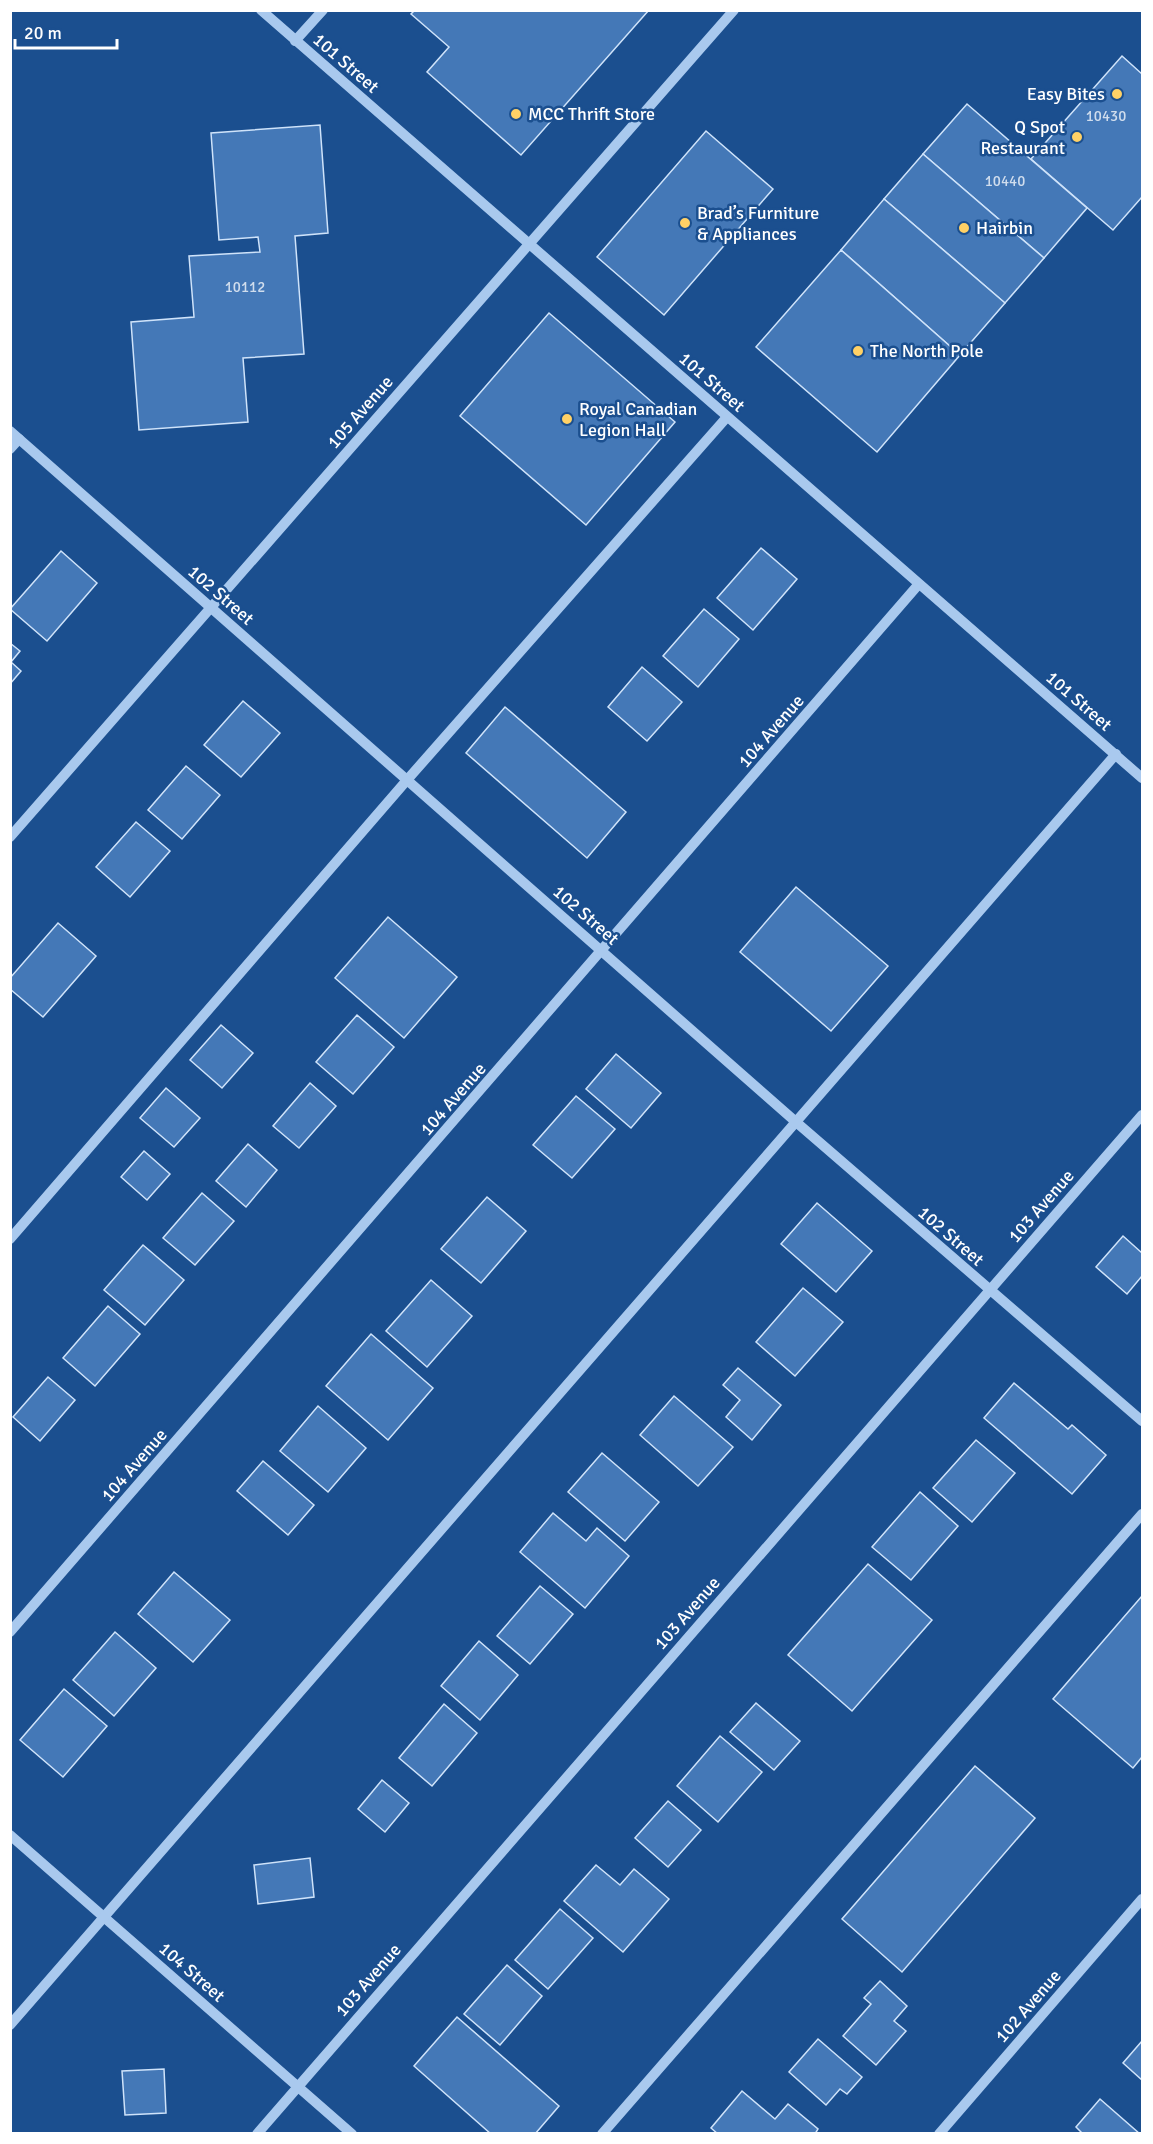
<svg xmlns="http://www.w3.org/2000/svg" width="1153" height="2144" viewBox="0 0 1153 2144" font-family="Signika,sans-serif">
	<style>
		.building { fill: #4478b7; stroke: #cfe3fa; stroke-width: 1.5 }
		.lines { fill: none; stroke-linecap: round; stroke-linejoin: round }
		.minor { stroke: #a9c9ee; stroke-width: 10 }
		.poi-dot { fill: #ffd166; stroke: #1b4f8f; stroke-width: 2 }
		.labels { text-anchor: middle; stroke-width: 5; stroke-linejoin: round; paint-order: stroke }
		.number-label { font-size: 15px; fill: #d0dded }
		.street-label { font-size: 18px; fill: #fff; stroke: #1b4f8f }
		.poi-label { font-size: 18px; fill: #fff; stroke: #1b4f8f; text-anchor: start }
	</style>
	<rect width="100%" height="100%" fill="#1b4f8f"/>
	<!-- building -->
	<g class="building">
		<path d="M415,10h234l-128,145 -94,-83 22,-25 -38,-33z"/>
		<path d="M1122,56l20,18v123l-29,33 -82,-71z"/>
		<path d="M967,104l120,104 -43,50 -121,-104z"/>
		<path d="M320,125l8,108 -33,3 9,118 -61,4 5,64 -109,8 -8,-108 63,-5 -5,-61 71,-4 -2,-15 -39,3 -8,-107z"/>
		<path d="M706,131l67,58 -109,126 -67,-58z"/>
		<path d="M923,154l121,104 -39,45 -121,-104z"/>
		<path d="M884,199l121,104 -45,52 -119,-105z"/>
		<path d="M841,250l119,105 -83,97 -121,-105z"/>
		<path d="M549,313l126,109 -89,103 -126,-109z"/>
		<path d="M761,548l36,31 -44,51 -36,-32z"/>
		<path d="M61,551l36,32 -50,58 -37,-32z"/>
		<path d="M704,609l35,30 -41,48 -35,-31z"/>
		<path d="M10,643l10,8 -9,11 10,9 -11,13z"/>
		<path d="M642,667l40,35 -35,39 -39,-34z"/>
		<path d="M243,701l37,32 -39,44 -37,-32z"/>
		<path d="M505,707l121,105 -39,46 -121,-105z"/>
		<path d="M186,766l34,29 -38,44 -34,-29z"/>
		<path d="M136,822l34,29 -40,46 -34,-30z"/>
		<path d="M796,887l92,79 -57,65 -91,-79z"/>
		<path d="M388,917l69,60 -53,61 -69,-60z"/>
		<path d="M58,923l38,33 -53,61 -33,-28v-11z"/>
		<path d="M357,1015l37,32 -41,47 -37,-32z"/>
		<path d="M221,1025l32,28 -31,35 -32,-28z"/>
		<path d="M616,1054l45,39 -30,35 -45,-39z"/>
		<path d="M310,1083l26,23 -37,42 -26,-22z"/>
		<path d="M166,1088l34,30 -26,29 -34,-29z"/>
		<path d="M576,1096l39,33 -43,49 -39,-33z"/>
		<path d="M248,1144l29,26 -31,37 -30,-26z"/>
		<path d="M144,1151l26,23 -23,26 -26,-23z"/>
		<path d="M202,1193l32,28 -39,44 -32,-27z"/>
		<path d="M487,1197l39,34 -45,52 -40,-34z"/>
		<path d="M817,1203l55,48 -36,41 -55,-48z"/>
		<path d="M1123,1236l19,17v23l-15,18 -31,-27z"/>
		<path d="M143,1245l41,35 -39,45 -41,-35z"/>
		<path d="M431,1280l41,36 -45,51 -41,-36z"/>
		<path d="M803,1288l40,34 -48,54 -39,-34z"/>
		<path d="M108,1306l32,28 -45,52 -32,-28z"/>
		<path d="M371,1334l62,54 -45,52 -62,-54z"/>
		<path d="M738,1368l43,37 -29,35 -26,-23 14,-17 -17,-15z"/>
		<path d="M48,1377l27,23 -35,41 -27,-24z"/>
		<path d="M1014,1383l54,46 4,-4 34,30 -34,39 -88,-76z"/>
		<path d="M674,1396l59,51 -35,39 -58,-51z"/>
		<path d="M318,1406l48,42 -38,44 -48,-41z"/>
		<path d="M976,1440l39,33 -43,49 -39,-34z"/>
		<path d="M602,1453l57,49 -34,39 -57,-49z"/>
		<path d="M263,1461l51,44 -26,30 -51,-44z"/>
		<path d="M920,1492l38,34 -47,54 -39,-33z"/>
		<path d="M553,1513l33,28 11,-13 32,28 -44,52 -65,-56z"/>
		<path d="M868,1564l64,56 -80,91 -64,-56z"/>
		<path d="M174,1572l56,48 -37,42 -55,-48z"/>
		<path d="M540,1586l33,28 -43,50 -33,-28z"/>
		<path d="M1142,1596v161l-9,11 -80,-69z"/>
		<path d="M115,1632l41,36 -42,48 -41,-36z"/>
		<path d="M479,1641l39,34 -38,45 -39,-34z"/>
		<path d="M64,1689l43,37 -44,51 -43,-37z"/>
		<path d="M756,1703l44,38 -26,29 -44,-38z"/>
		<path d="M444,1704l33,29 -45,53 -33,-28z"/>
		<path d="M720,1736l42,36 -44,50 -41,-36z"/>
		<path d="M975,1766l60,52 -133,154 -60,-53z"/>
		<path d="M382,1780l27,23 -24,29 -27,-23z"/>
		<path d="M668,1801l33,29 -33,37 -33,-29z"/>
		<path d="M310,1858l4,39 -56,7 -4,-39z"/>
		<path d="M596,1865l24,20 14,-16 35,30 -46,53 -59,-51z"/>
		<path d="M560,1909l33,29 -45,51 -33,-29z"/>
		<path d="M507,1965l35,31 -42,49 -36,-31z"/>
		<path d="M880,1981l27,25 -13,15 12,10 -30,34 -33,-29 28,-32 -7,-6z"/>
		<path d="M457,2017l102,89 -24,28h-44l-77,-68z"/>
		<path d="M818,2039l44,38 -15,17 -7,-5 -14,16 -37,-33z"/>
		<path d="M1142,2041v39l-19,-17z"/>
		<path d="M164,2069l2,44 -41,2 -3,-44z"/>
		<path d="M742,2091l33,28 13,-15 30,25 -3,5h-97l-7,-6z"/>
		<path d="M1100,2099l40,35h-57l-7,-7z"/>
	</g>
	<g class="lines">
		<!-- minor -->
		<g class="minor">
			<path d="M261,10l881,768"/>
			<path d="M295,41l28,-31"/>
			<path d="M10,431l786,691 346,299"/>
			<path d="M10,449l9,-10"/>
			<path d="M10,837l724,-827"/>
			<path d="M10,1239l397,-459 320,-363"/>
			<path d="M10,1632l908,-1047"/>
			<path d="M10,1835l342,299"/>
			<path d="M10,2025l1106,-1271"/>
			<path d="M257,2134l885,-1019"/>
			<path d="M602,2134l540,-620"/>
			<path d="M939,2134l203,-235"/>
		</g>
	</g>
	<!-- markers -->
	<g class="poi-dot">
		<circle cx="1117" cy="94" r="6"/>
		<circle cx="516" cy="114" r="6"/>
		<circle cx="1077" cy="137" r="6"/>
		<circle cx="685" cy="223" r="6"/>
		<circle cx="964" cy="228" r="6"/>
		<circle cx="858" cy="351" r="6"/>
		<circle cx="567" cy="419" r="6"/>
	</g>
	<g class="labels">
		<!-- number labels -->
		<g class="number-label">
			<text x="1106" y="121">10430</text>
			<text x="1005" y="186">10440</text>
			<text x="245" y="292">10112</text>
		</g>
		<!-- street labels -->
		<g class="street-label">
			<text transform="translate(346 63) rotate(41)" y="6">101 Street</text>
			<text transform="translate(712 382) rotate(41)" y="6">101 Street</text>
			<text transform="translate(360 412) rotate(-49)" y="6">105 Avenue</text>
			<text transform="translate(221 595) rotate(41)" y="6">102 Street</text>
			<text transform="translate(1079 701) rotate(41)" y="6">101 Street</text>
			<text transform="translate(771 731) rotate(-49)" y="6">104 Avenue</text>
			<text transform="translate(586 915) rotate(41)" y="6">102 Street</text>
			<text transform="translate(453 1099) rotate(-49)" y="6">104 Avenue</text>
			<text transform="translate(1041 1206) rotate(-49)" y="6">103 Avenue</text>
			<text transform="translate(951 1236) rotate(41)" y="6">102 Street</text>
			<text transform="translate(134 1465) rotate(-49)" y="6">104 Avenue</text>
			<text transform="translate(687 1613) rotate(-49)" y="6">103 Avenue</text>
			<text transform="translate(192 1972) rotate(41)" y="6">104 Street</text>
			<text transform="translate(368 1980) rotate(-49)" y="6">103 Avenue</text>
			<text transform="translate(1028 2006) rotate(-49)" y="6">102 Avenue</text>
		</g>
		<!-- poi labels -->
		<g class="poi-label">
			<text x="1105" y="100" text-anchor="end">Easy Bites</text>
			<text x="528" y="120">MCC Thrift Store</text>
			<text x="1065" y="133" text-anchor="end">Q Spot<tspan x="1065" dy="21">Restaurant</tspan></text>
			<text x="697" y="219">Brad’s Furniture<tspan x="697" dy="21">&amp; Appliances</tspan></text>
			<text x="976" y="234">Hairbin</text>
			<text x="870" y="357">The North Pole</text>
			<text x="579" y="415">Royal Canadian<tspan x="579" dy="21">Legion Hall</tspan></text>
		</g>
	</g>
	<!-- border -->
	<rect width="1153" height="2144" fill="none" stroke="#ffffff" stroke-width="24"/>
	<!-- scale -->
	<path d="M15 39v9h102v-9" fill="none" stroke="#ffffff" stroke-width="3"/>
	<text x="24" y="39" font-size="18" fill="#ffffff" stroke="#1b4f8f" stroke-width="4.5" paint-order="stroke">20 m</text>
</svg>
